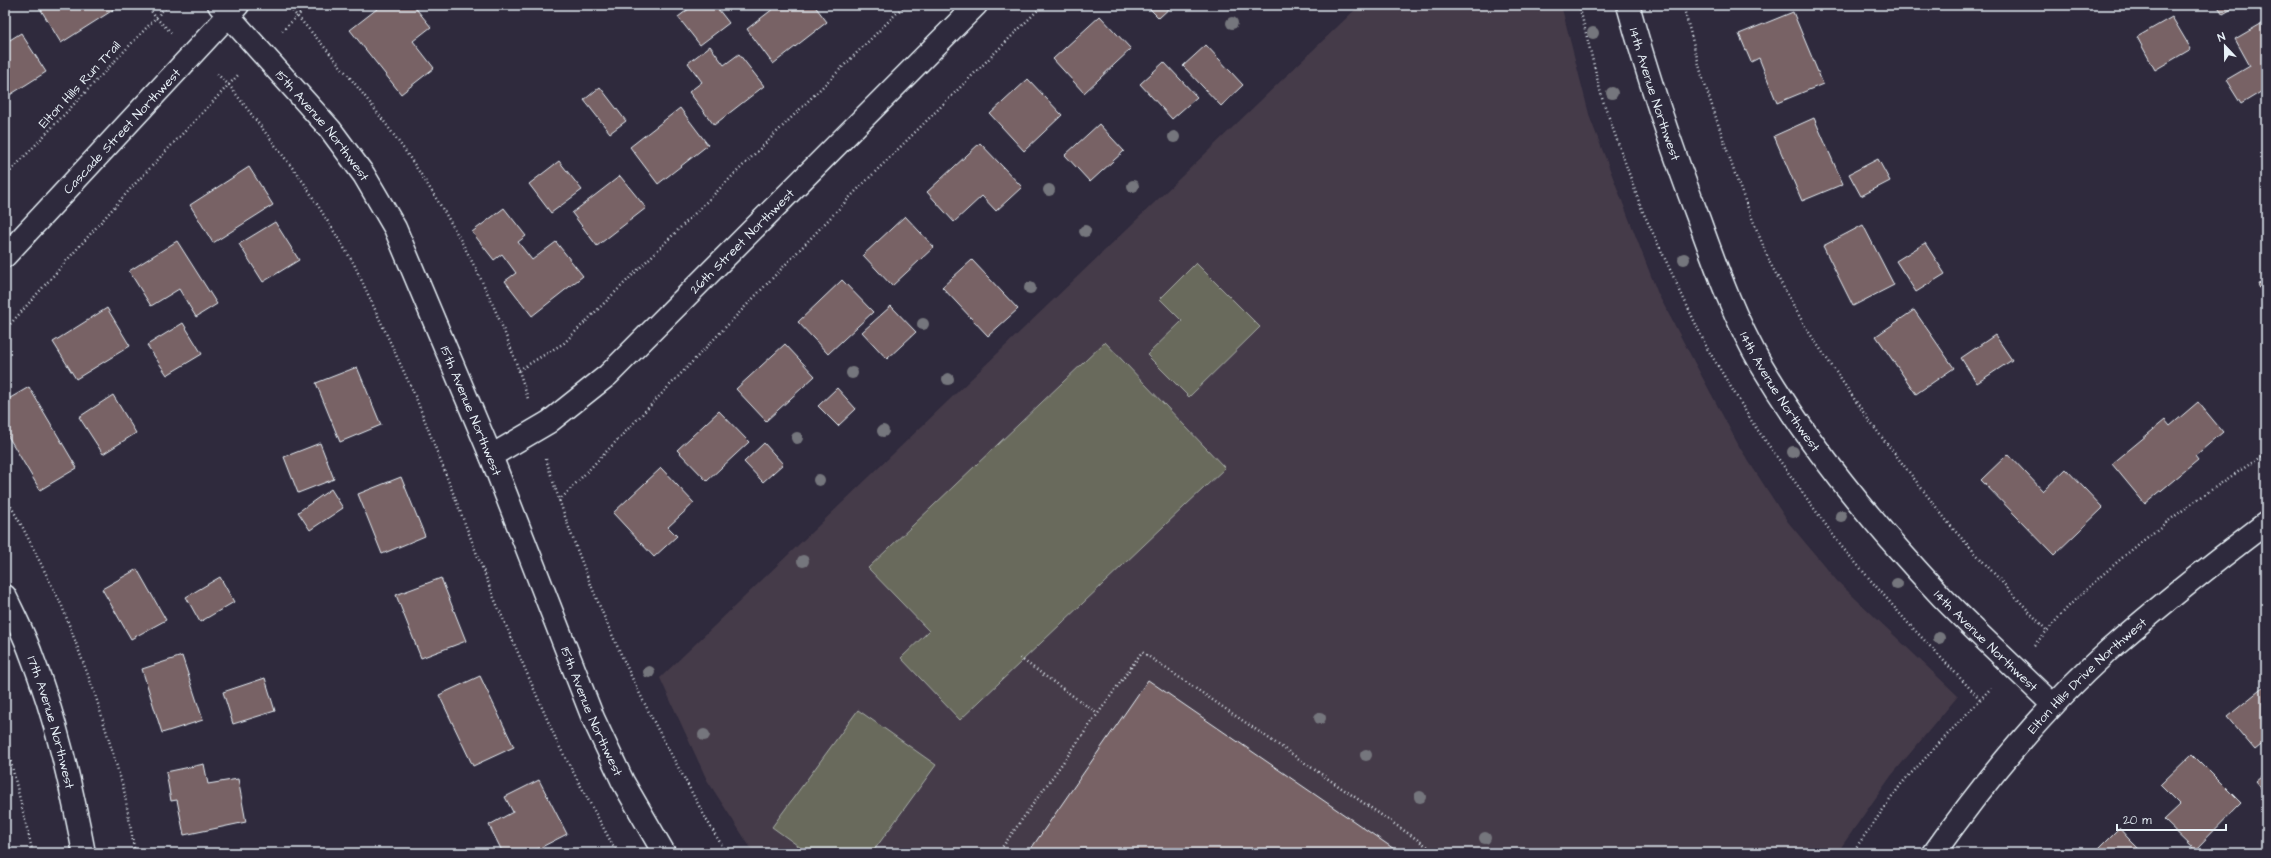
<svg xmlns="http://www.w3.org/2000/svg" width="2271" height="858" viewBox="0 0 2271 858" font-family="'Architects Daughter',sans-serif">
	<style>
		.built { fill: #453b49 }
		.green { fill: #696a5b; stroke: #a8aeaa }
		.building { fill: #786265; stroke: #e8f1f8 }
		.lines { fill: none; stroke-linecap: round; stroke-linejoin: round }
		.minor-casing { stroke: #e8f1f8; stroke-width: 25 }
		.major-casing { stroke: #e8f1f8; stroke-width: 25 }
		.path { stroke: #e8f1f8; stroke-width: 2.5; stroke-dasharray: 1 3; stroke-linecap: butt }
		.minor { stroke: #2f2a3d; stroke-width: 22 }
		.major { stroke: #2f2a3d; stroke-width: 22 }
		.tree { fill: #75767d }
		.labels { text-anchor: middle; stroke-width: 3; stroke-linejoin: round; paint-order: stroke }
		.street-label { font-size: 13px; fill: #e8f1f8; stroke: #2f2a3d }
	</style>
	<rect width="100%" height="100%" fill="#2f2a3d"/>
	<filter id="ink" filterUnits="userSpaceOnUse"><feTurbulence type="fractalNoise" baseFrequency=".025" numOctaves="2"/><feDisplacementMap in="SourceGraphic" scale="8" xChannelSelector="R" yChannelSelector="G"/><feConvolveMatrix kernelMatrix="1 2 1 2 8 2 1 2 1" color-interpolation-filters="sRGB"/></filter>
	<g filter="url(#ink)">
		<!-- built -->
		<path class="built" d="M1360,5h201l29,113 68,176 82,154 48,74 49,59 121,115 -67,80 -54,77h-1083l-47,-73 -47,-102z"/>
		<!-- green -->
		<g class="green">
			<path d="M1196,263l64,64 -71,70 -42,-42 35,-34 -22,-22z"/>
			<path d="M1105,342l120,126 -265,252 -59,-62 28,-27 -61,-63z"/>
			<path d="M858,710l78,55 -64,88h-64l-36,-26z"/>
		</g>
		<!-- building -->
		<g class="building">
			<path d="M38,5h72l3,5 -52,33z"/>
			<path d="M382,5h31l18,22 -18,14 21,27 -33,26 -51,-64z"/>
			<path d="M694,5h21l14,18 -29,22 -22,-28z"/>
			<path d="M778,5h36l13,17 -54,42 -26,-35z"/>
			<path d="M1146,5h27l-14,13z"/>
			<path d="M2217,5h22l-16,9z"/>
			<path d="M1793,12l30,72 -46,19 -18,-45 -8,4 -12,-28z"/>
			<path d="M1100,16l31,33 -47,44 -31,-34z"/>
			<path d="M2172,17l19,32 -36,21 -18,-33z"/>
			<path d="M2266,21v72l-2,-3 -23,14 -15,-24 24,-14 -15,-27z"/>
			<path d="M21,33l25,39 -41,26v-55z"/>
			<path d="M1206,45l37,40 -22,21 -38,-40z"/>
			<path d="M710,46l14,19 15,-11 25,32 -50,39 -25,-33 13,-10 -14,-19z"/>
			<path d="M1164,62l33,35 -25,22 -32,-35z"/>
			<path d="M1028,79l34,36 -38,36 -34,-37z"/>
			<path d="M600,87l26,34 -16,12 -26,-33z"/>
			<path d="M680,108l28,37 -50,39 -28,-37z"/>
			<path d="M1814,118l29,66 -41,17 -28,-65z"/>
			<path d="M1099,124l25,27 -34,31 -25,-27z"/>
			<path d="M980,143l42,44 -26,24 -14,-15 -28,26 -27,-30z"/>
			<path d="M1878,159l12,22 -29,15 -12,-22z"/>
			<path d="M559,161l23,29 -31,23 -22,-29z"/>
			<path d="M249,167l24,38 -60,38 -23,-38z"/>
			<path d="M620,176l26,32 -49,38 -25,-33z"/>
			<path d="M504,208l22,28 -8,6 14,18 24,-18 27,34 -51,40 -27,-35 11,-8 -14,-19 -8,6 -22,-28z"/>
			<path d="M905,216l29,31 -42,39 -29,-31z"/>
			<path d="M275,222l24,38 -36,22 -24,-38z"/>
			<path d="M1863,225l31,60 -41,21 -30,-60z"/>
			<path d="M177,241l40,63 -21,13 -17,-28 -28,17 -22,-35z"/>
			<path d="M1925,243l20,31 -29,18 -20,-31z"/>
			<path d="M972,260l46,49 -30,27 -46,-49z"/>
			<path d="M842,280l31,32 -45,42 -30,-32z"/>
			<path d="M2266,281v22l-8,-19z"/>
			<path d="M891,306l25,26 -29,27 -25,-27z"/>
			<path d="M107,308l23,38 -54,33 -23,-37z"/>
			<path d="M1914,310l40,58 -38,26 -40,-58z"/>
			<path d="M183,323l19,31 -35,21 -20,-30z"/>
			<path d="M1995,335l17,25 -35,23 -16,-25z"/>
			<path d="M785,344l30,32 -49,45 -30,-32z"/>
			<path d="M357,367l24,58 -41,17 -24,-59z"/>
			<path d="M29,387l48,81 -37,22 -35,-59v-30z"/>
			<path d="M837,388l19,21 -18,17 -20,-20z"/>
			<path d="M113,395l23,38 -33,21 -24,-37z"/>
			<path d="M2198,402l25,30 -28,24 3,4 -53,44 -33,-40 53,-44 5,6z"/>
			<path d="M719,411l30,31 -42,39 -30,-31z"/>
			<path d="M320,443l14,36 -36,14 -14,-36z"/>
			<path d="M764,443l19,21 -20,18 -19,-20z"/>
			<path d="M2008,454l35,37 23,-22 37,39 -49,47 -73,-75z"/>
			<path d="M661,468l33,35 -26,24 9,9 -23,21 -41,-44z"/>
			<path d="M401,477l24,59 -43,18 -24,-60z"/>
			<path d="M331,489l12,19 -33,22 -12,-18z"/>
			<path d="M137,569l29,51 -35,19 -29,-50z"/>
			<path d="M220,577l14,25 -34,20 -14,-25z"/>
			<path d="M441,578l25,63 -45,17 -25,-63z"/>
			<path d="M182,656l21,64 -41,13 -20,-64z"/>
			<path d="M480,676l34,71 -41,19 -34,-71z"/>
			<path d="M265,678l10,33 -42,13 -10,-32z"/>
			<path d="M1148,680l252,173h-372z"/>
			<path d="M2266,685v56l-11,9 -28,-33z"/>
			<path d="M2192,754l49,49 -46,47 -31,-30 16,-15 -20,-20z"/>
			<path d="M204,764l4,20 30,-5 8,43 -62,13 -7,-35 -6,1 -5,-29z"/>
			<path d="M2266,772v22l-11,-13z"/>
			<path d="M539,780l28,54 -37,19h-27l-14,-28 24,-13 -8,-15z"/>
			<path d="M2119,828l9,10 15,15h-49z"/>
		</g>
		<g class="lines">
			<!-- minor casing -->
			<g class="minor-casing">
				<g id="minor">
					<path id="s1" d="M219,5l111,124 34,46 31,53 96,228 102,262 30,64 41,71"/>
					<path id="s2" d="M1628,5c20,73 44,144 71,215 18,50 36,100 63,146 50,84 113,160 180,231 36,37 74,72 111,108"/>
					<path id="s3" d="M5,256l233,-251"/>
					<path id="s4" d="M491,456l58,-34 59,-47 368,-370"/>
					<path id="s5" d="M5,596c9,19 19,38 26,58 25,64 40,131 53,199"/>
				</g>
			</g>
			<!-- major casing -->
			<g class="major-casing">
				<g id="major">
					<path id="s6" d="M1934,853c51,-72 109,-143 174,-202 51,-45 104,-87 158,-128"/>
				</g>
			</g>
			<!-- path -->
			<g class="path">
				<path d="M147,5l9,13 16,15"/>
				<path d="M287,5c105,114 196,244 241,394"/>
				<path d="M1579,5l23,93 40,112 65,138 47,77 87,121 67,77 72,76"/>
				<path d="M1683,5l19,71 36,107 32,80 36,65 64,94 84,108 94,102"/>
				<path d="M282,31l27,-26"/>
				<path d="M217,74l12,11 75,98 50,81 62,134 78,200 64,146 59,109"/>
				<path d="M5,177l163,-172"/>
				<path d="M5,330l128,-144 106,-112"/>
				<path d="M519,370l45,-27 341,-338"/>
				<path d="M546,459c33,108 81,217 136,315 14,26 28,54 45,79"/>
				<path d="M5,496l18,32 39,78 33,88 29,96 11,63"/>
				<path d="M559,501l294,-307 190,-189"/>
				<path d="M2034,645c13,-13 24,-28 37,-41 59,-57 126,-107 195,-150"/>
				<path d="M1020,658l78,56"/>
				<path d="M5,738l28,115"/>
				<path d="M998,853l144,-201 295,201"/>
				<path d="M1852,853l50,-70 89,-95"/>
			</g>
			<!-- minor -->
			<use href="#minor" class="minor"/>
			<!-- major -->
			<use href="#major" class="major"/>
		</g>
		<!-- trees -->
		<g class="tree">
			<circle cx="1232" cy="23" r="6"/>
			<circle cx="1593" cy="33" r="6"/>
			<circle cx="1612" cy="93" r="6"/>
			<circle cx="1174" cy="137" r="6"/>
			<circle cx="1133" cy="186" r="6"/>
			<circle cx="1049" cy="190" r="6"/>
			<circle cx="1085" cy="231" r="6"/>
			<circle cx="1684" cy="259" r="6"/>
			<circle cx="1030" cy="288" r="6"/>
			<circle cx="923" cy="324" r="6"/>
			<circle cx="852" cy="373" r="6"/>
			<circle cx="948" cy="379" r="6"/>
			<circle cx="883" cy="431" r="6"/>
			<circle cx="797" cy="438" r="6"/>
			<circle cx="1793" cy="452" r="6"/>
			<circle cx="819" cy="480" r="6"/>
			<circle cx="1841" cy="516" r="6"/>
			<circle cx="803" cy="561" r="6"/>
			<circle cx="1897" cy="584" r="6"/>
			<circle cx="1939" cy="638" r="6"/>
			<circle cx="649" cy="672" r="6"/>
			<circle cx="1320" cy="718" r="6"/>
			<circle cx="704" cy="735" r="6"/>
			<circle cx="1366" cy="755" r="6"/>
			<circle cx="1420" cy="797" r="6"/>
			<circle cx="1485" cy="838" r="6"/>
		</g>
	</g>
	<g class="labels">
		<!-- street labels -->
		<g class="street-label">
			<text transform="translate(79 84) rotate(-47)" y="5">Elton Hills Run Trail</text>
			<text dy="5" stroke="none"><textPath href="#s2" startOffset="93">14th Avenue Northwest</textPath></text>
			<text dy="5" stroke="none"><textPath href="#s1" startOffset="159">15th Avenue Northwest</textPath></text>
			<text dy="5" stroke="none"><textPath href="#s3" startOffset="171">Cascade Street Northwest</textPath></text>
			<text dy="5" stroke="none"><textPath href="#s4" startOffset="332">26th Street Northwest</textPath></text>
			<text dy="5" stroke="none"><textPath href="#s2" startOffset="417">14th Avenue Northwest</textPath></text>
			<text dy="5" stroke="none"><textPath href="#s1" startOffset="483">15th Avenue Northwest</textPath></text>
			<text dy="5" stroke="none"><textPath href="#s2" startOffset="741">14th Avenue Northwest</textPath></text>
			<text dy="5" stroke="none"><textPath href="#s6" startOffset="235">Elton Hills Drive Northwest</textPath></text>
			<text dy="5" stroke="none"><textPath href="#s1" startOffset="807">15th Avenue Northwest</textPath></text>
			<text dy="5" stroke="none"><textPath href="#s5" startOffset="135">17th Avenue Northwest</textPath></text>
		</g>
	</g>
	<!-- margin -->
	<rect width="2271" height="858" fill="none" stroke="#2f2a3d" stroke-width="20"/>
	<rect x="10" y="10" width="2251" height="838" fill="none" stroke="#e8f1f8" stroke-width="1.5" filter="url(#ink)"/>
	<!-- north arrow -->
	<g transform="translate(2225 46) rotate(338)" stroke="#2f2a3d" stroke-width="3" paint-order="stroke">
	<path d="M0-3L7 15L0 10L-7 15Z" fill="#e8f1f8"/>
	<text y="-6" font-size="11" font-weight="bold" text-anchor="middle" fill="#e8f1f8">N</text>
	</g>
	<!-- scale -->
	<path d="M2117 824v6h109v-6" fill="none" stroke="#e8f1f8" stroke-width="2"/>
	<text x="2123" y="824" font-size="12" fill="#e8f1f8" stroke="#2f2a3d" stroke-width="3" paint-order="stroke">20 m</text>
</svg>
